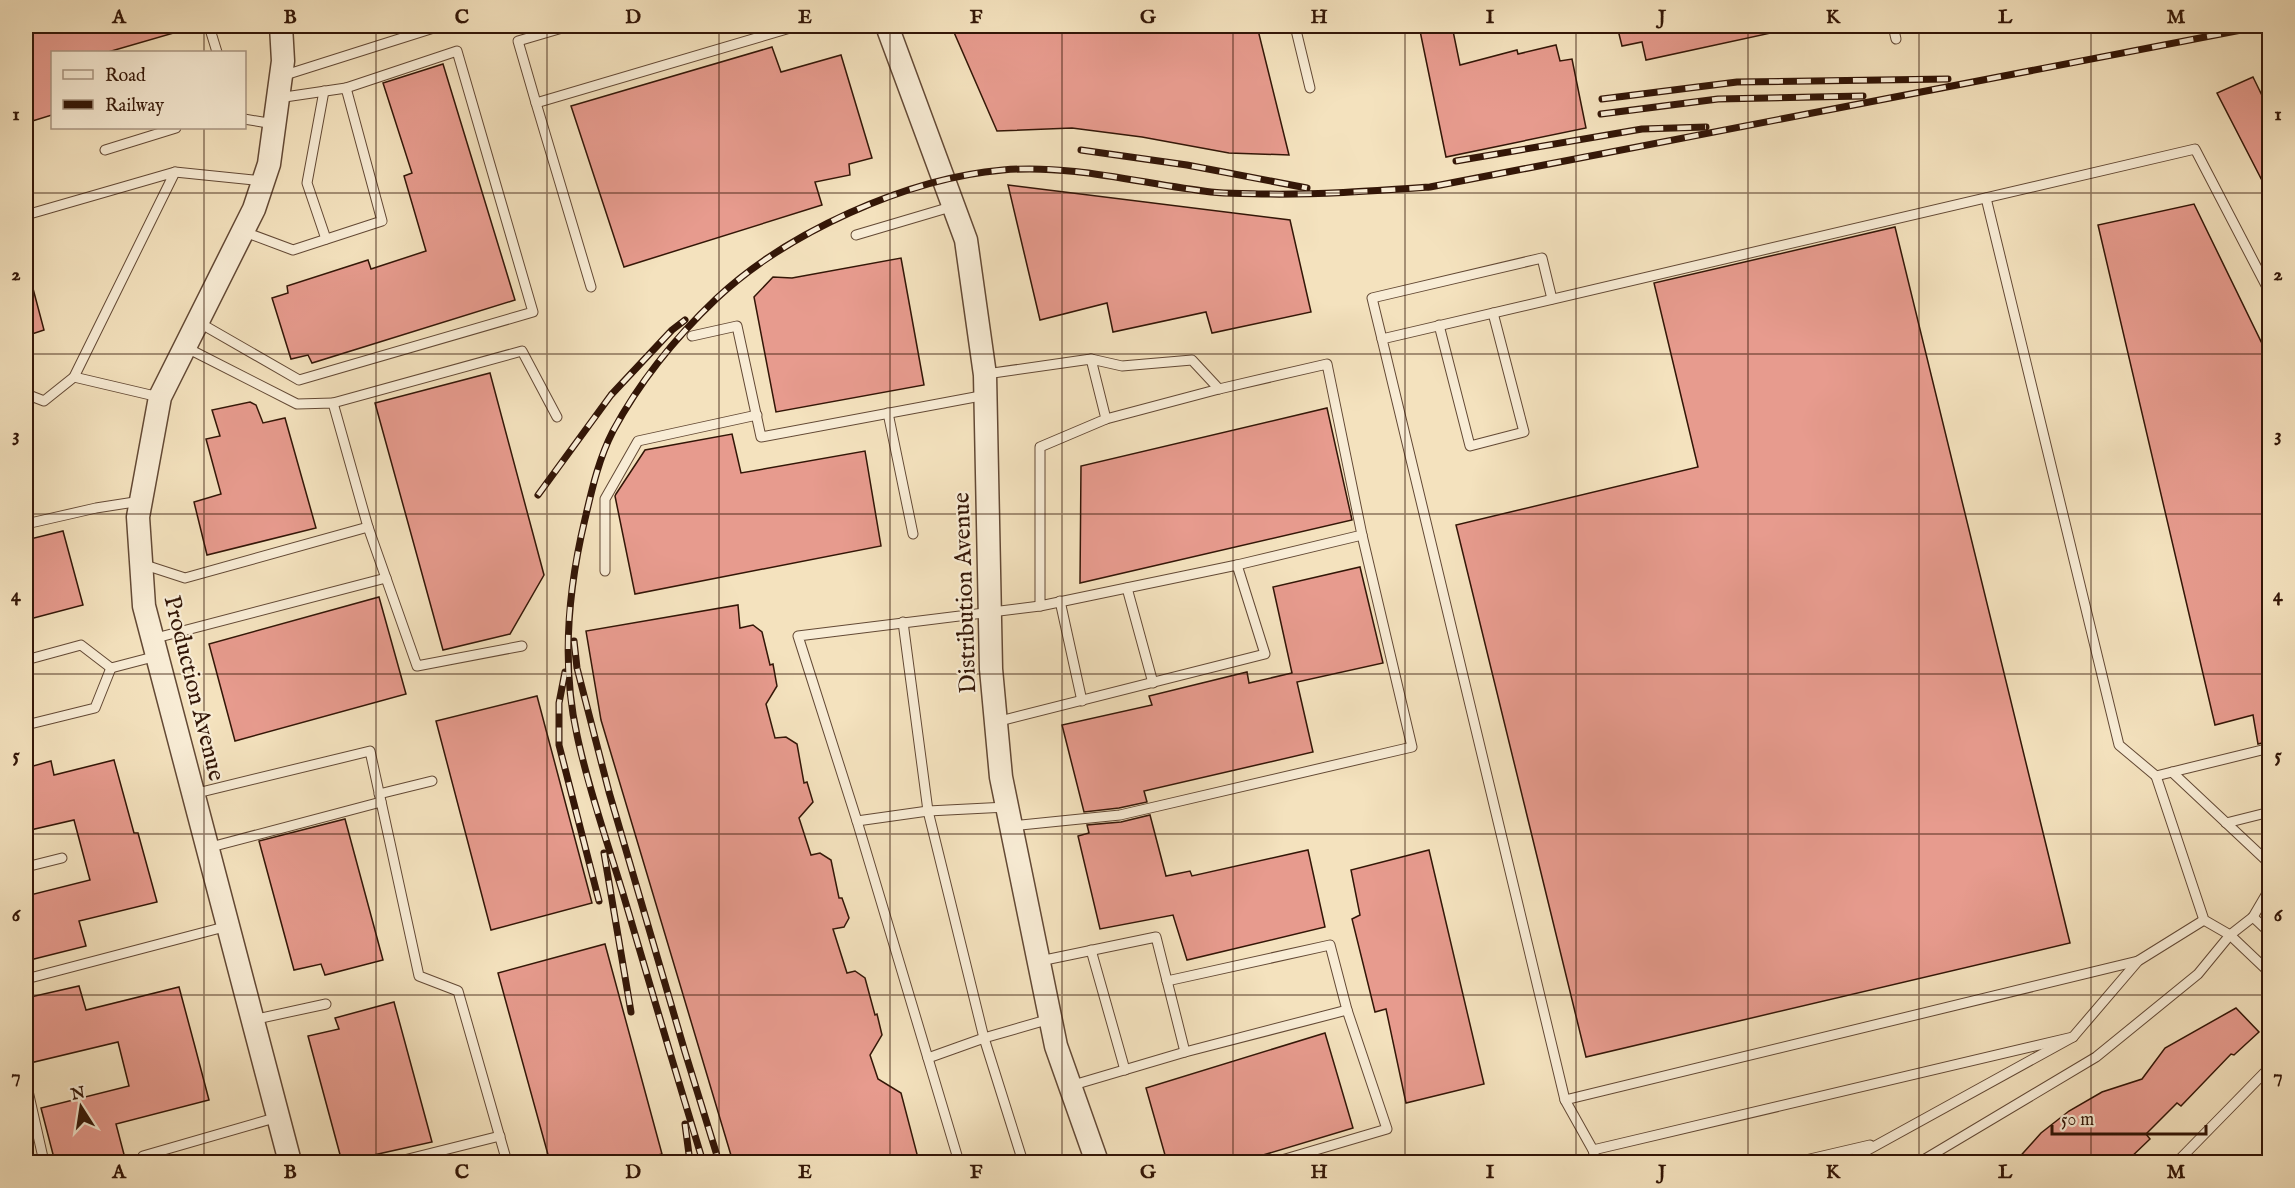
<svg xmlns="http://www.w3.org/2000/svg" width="2295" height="1188" viewBox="0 0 2295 1188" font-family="'IM FELL English',serif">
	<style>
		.building { fill: #e79b8e; stroke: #331607; stroke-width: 1.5 }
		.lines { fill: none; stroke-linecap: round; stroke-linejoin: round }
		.service-casing { stroke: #634935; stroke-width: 11 }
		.tertiary-casing { stroke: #634935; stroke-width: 25 }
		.service { stroke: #f8ecd5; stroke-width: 9 }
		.tertiary { stroke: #f8ecd5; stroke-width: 22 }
		.rail-casing { stroke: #331607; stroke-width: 7 }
		.rail { stroke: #f8ecd5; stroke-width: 4.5; stroke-dasharray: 14; stroke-linecap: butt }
		.grid { fill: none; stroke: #331607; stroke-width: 1.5; stroke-opacity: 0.55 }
		.labels { text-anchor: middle; stroke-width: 4.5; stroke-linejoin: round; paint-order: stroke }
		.street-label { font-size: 24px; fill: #331607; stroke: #f8ecd5 }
		.neatline { fill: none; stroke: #331607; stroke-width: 2 }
		.grid-label { font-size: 20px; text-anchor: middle; font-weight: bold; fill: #331607 }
	</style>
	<rect width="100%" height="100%" fill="#f4e2be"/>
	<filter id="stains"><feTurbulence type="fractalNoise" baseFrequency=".00333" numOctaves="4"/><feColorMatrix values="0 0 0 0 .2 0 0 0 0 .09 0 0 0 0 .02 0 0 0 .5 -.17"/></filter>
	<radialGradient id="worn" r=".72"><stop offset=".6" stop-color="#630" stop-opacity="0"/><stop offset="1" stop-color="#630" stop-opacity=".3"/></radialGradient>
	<!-- building -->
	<g class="building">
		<path d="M26,26h158v4l-76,22h-56v63l-26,8z"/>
		<path d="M973,26h284l32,129 -60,-2 -87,-16 -70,-9 -75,3 -44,-101z"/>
		<path d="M1419,26h33l8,39 57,-15 1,4 38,-9 4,16 12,-2 14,69 -140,29z"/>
		<path d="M1617,26h154v7l-125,27 -4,-18 -20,4z"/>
		<path d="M772,47l9,25 60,-17 31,103 -23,6 1,11 -35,7 7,23 -198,62 -53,-161z"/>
		<path d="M443,64l72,236 -203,63 -4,-8 -17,4 -19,-61 16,-5 -1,-7 81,-26 3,9 55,-18 -22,-75 8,-3 -29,-90z"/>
		<path d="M2253,77l17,35v84l-53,-103z"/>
		<path d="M1008,185l282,35 21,92 -99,21 -6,-21 -93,20 -6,-29 -67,17z"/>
		<path d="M2194,204l76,156v381l-12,3 -5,-29 -38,10 -117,-500z"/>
		<path d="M1895,227l175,716 -484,114 -130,-532 242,-58 -44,-184z"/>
		<path d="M901,258l23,127 -148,27 -22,-115 19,-20 19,1z"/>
		<path d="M31,281l13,49 -18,6v-54z"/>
		<path d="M490,373l54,202 -34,59 -67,16 -68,-247z"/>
		<path d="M250,402l6,3 7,18 22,-5 31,110 -109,27 -13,-53 27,-8 -15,-55 14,-3 -8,-26z"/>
		<path d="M1327,408l25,112 -272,63 1,-117z"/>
		<path d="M732,434l9,39 124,-22 16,95 -246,48 -20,-98 1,-2 29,-44z"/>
		<path d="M63,531l20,74 -57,15v-80z"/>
		<path d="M1360,567l23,96 -86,19 16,70 -169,39 3,11 -28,6 -35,4 -22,-87 90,-20 -3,-9 98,-24 2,11 43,-10 -19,-86z"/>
		<path d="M379,597l27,97 -171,47 -26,-97z"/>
		<path d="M738,605l2,23 13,-3 9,7 8,33 3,-1 4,22 -11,18 9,34 11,-1 11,7 7,39 3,-1 6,20 -14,16 12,37 9,-2 11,7 8,38h3l7,20 -5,9 -11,2 14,44 8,-2 10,7 10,37 2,-1 5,21 -12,20 8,24 23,14 16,61 -6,8h-178l-132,-442 -15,-89z"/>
		<path d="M537,696l55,207 -101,27 -55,-209z"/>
		<path d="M114,760l20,73h4l19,69 -78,19 7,25 -60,15v-65l64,-16 -16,-60 -48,11v-63l25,-7 3,14z"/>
		<path d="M1150,815l16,61 24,-5 2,5 116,-26 17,77 -138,33 -14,-45 -73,14 -22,-93 11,-3 -2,-8 34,-3z"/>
		<path d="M345,819l38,141 -58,15 -4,-11 -27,6 -35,-129z"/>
		<path d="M1429,850l55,234 -78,19 -20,-94 -11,3 -23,-93 8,-4 -9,-45z"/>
		<path d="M605,944l57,210 -31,8h-81l-52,-189z"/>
		<path d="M79,986l7,24 93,-23 15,56 15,57 -93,24 10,38h-71l-14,-54 88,-22 -11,-44 -88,21 -4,-17v-48z"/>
		<path d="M394,1002l38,140 -90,20 -34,-126 31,-7 -4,-11z"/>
		<path d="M2236,1008l23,24 -25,23 -3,-1 -50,52 -4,-3 -31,31 4,5 -24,23h-111l26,-29 28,-22 33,-19 40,-13 23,-31z"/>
		<path d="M1325,1033l28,95 -113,34h-73l-21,-74z"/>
	</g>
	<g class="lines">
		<!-- service casing -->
		<g class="service-casing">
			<g id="service">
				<path d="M209,26l8,26"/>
				<path d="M1295,26l15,62"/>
				<path d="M1893,26l3,13"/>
				<path d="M282,76l158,-50"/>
				<path d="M324,91l-17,92 19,56"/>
				<path d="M536,103l-18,-62 51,-15"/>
				<path d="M244,119l30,5"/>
				<path d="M105,150l71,-22"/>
				<path d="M175,172l88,9"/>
				<path d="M1986,198l133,547 37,31"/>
				<path d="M26,215l149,-43 -101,205 -30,24 -18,-7"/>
				<path d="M242,231l51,19 89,-29 -36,-133 -68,10"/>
				<path d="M856,235l98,-29"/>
				<path d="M591,287l-55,-184 261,-77"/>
				<path d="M198,322l101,58 234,-68 -76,-261 -111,37"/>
				<path d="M1439,325l31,121 54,-14 -31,-119"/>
				<path d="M692,336l45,-10 24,111 225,-42"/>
				<path d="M1382,339l-10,-41 170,-40 10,41"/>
				<path d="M1091,359l31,7 70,-6 27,29 108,-25 35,171 -125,30"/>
				<path d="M986,374l105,-15 15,60 -66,28v159l197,-41 28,89 -269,68"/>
				<path d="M74,377l85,20"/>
				<path d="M333,403l189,-52 35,66"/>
				<path d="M888,413l25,121"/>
				<path d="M1106,419l113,-30"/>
				<path d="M26,524l70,-16 45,-7"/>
				<path d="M368,527l49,139 105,-20"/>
				<path d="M142,564l43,14 183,-51 -35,-124 -36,1 -112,-57"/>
				<path d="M605,571v-72l33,-58 119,-26"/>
				<path d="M1127,588l26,95"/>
				<path d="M1060,601l22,100"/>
				<path d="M903,622l25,189 56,227 39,124"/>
				<path d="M152,639l234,-61"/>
				<path d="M26,660l55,-15 30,23"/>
				<path d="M111,668l46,-12"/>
				<path d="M26,725l69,-17 16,-40"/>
				<path d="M2270,748l-114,28 48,144 26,15 40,38"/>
				<path d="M2172,772l98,92"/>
				<path d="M193,794l177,-43 49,225 39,15 49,171"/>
				<path d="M379,794l53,-13"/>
				<path d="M857,821l71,-10 79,-4"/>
				<path d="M2226,823l44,-11"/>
				<path d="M1011,826l109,-11 292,-68 -50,-212"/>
				<path d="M207,848l174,-46"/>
				<path d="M26,867l36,-9"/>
				<path d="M2253,917l17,16"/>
				<path d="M1091,950l34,120"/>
				<path d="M1040,961l116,-24 29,115 -115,34"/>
				<path d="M26,979l202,-53"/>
				<path d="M1167,981l163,-36 17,65 -162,42"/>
				<path d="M252,1020l74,-16"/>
				<path d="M928,1058l56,-20 66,-19"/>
				<path d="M26,1082l18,80"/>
				<path d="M1565,1100l-183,-761 813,-190 75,144"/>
				<path d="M1593,1150l480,-113"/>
				<path d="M143,1156l135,-39"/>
				<path d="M396,1162l104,-26"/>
				<path d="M959,1162l-102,-341 -59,-185 242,-30"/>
				<path d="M1275,1162l112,-33 -40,-119"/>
				<path d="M1596,1162l-3,-12 -28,-50 573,-139"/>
				<path d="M1797,1162l73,-17"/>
				<path d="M1846,1162l227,-125 65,-76 66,-41"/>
				<path d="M1920,1162l176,-105 102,-83 32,-39 23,-18 17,-29"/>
				<path d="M2177,1162l93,-95"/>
			</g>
		</g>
		<!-- tertiary casing -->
		<g class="tertiary-casing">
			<g id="tertiary">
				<path d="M281,26l2,35 -14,103 -15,45 -94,188 -22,120 6,89 146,556"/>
				<path d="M887,26l79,214 19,135 6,294 10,108 55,269 41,116"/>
			</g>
		</g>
		<!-- service -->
		<use href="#service" class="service"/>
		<!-- tertiary -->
		<use href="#tertiary" class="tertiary"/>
		<!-- rail casing -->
		<g class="rail-casing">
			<g id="rail">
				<path d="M1602,99l135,-17 211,-3"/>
				<path d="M1601,114l117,-15 145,-3"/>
				<path d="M1081,150l106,15 120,23"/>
				<path d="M1456,161l186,-32 64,-2"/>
				<path d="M538,495l73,-100 61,-65 13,-10"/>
				<path d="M574,641l3,27 32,124 76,260 34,110"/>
				<path d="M565,672l-6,31v42l40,156"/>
				<path d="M604,853l27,159"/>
				<path d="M685,1124l5,38"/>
				<path d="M703,1162c-27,-88 -53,-177 -79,-265 -16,-53 -36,-109 -47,-162 -16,-72 -9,-145 8,-216 7,-30 14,-61 28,-88 27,-50 62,-93 103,-132 70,-66 191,-121 287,-129 71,-6 139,14 208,22 17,2 34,1 51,2 56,1 111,-3 168,-7l832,-161"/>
			</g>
		</g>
		<!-- rail -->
		<use href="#rail" class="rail"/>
	</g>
	<!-- grid -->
	<path class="grid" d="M204,26v26M376,26v1136M547,26v1136M719,26v1136M890,26v1136M1062,26v1136M1233,26v1136M1405,26v1136M1576,26v1136M1748,26v1136M1919,26v1136M2091,26v1136M204,128v1034M26,193h2244M26,354h2244M26,514h2244M26,674h2244M26,834h2244M26,995h2244"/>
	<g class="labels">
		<!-- street labels -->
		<g class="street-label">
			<text transform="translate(964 593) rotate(-92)" y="8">Distribution Avenue</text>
			<text transform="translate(195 688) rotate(76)" y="8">Production Avenue</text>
		</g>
	</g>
	<!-- margin -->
	<rect width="2295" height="1188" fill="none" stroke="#f4e2be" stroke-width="66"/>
	<!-- legend -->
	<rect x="51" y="51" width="195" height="78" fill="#f8ecd5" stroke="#a99683" stroke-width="1.5"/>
	<rect x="63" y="70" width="30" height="9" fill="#f8ecd5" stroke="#a99683" stroke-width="1.5"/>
	<text x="105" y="81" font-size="18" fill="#331607">Road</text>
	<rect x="63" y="100" width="30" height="9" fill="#331607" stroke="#a99683" stroke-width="1.5"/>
	<text x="105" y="111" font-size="18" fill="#331607">Railway</text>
	<!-- north arrow -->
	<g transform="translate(81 1107) rotate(348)" stroke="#f8ecd5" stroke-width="4.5" paint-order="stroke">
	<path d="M0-4.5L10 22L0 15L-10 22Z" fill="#331607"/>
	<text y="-9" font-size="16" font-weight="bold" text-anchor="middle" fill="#331607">N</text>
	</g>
	<!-- scale -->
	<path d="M2052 1125v9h154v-9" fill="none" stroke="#331607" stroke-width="3"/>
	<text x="2061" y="1125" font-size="18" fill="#331607" stroke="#f8ecd5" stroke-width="4.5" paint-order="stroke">50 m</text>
	<rect x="33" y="33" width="2229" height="1122" class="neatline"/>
	<g class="grid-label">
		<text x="119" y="23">A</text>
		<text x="290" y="23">B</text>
		<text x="462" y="23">C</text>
		<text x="633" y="23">D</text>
		<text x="805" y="23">E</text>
		<text x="976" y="23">F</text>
		<text x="1148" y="23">G</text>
		<text x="1319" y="23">H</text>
		<text x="1490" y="23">I</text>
		<text x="1662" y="23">J</text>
		<text x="1833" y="23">K</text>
		<text x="2005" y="23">L</text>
		<text x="2176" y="23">M</text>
		<text x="16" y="120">1</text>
		<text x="2278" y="120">1</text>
		<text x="16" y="280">2</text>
		<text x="2278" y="280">2</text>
		<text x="16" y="441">3</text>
		<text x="2278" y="441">3</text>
		<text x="16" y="601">4</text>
		<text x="2278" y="601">4</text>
		<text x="16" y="761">5</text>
		<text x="2278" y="761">5</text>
		<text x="16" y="921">6</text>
		<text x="2278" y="921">6</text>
		<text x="16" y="1082">7</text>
		<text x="2278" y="1082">7</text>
		<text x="119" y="1178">A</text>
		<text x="290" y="1178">B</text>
		<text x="462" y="1178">C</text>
		<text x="633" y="1178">D</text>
		<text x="805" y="1178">E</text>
		<text x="976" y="1178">F</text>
		<text x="1148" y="1178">G</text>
		<text x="1319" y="1178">H</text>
		<text x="1490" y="1178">I</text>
		<text x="1662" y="1178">J</text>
		<text x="1833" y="1178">K</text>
		<text x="2005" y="1178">L</text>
		<text x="2176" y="1178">M</text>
	</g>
	<rect width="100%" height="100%" filter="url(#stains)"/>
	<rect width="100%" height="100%" fill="url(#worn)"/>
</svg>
